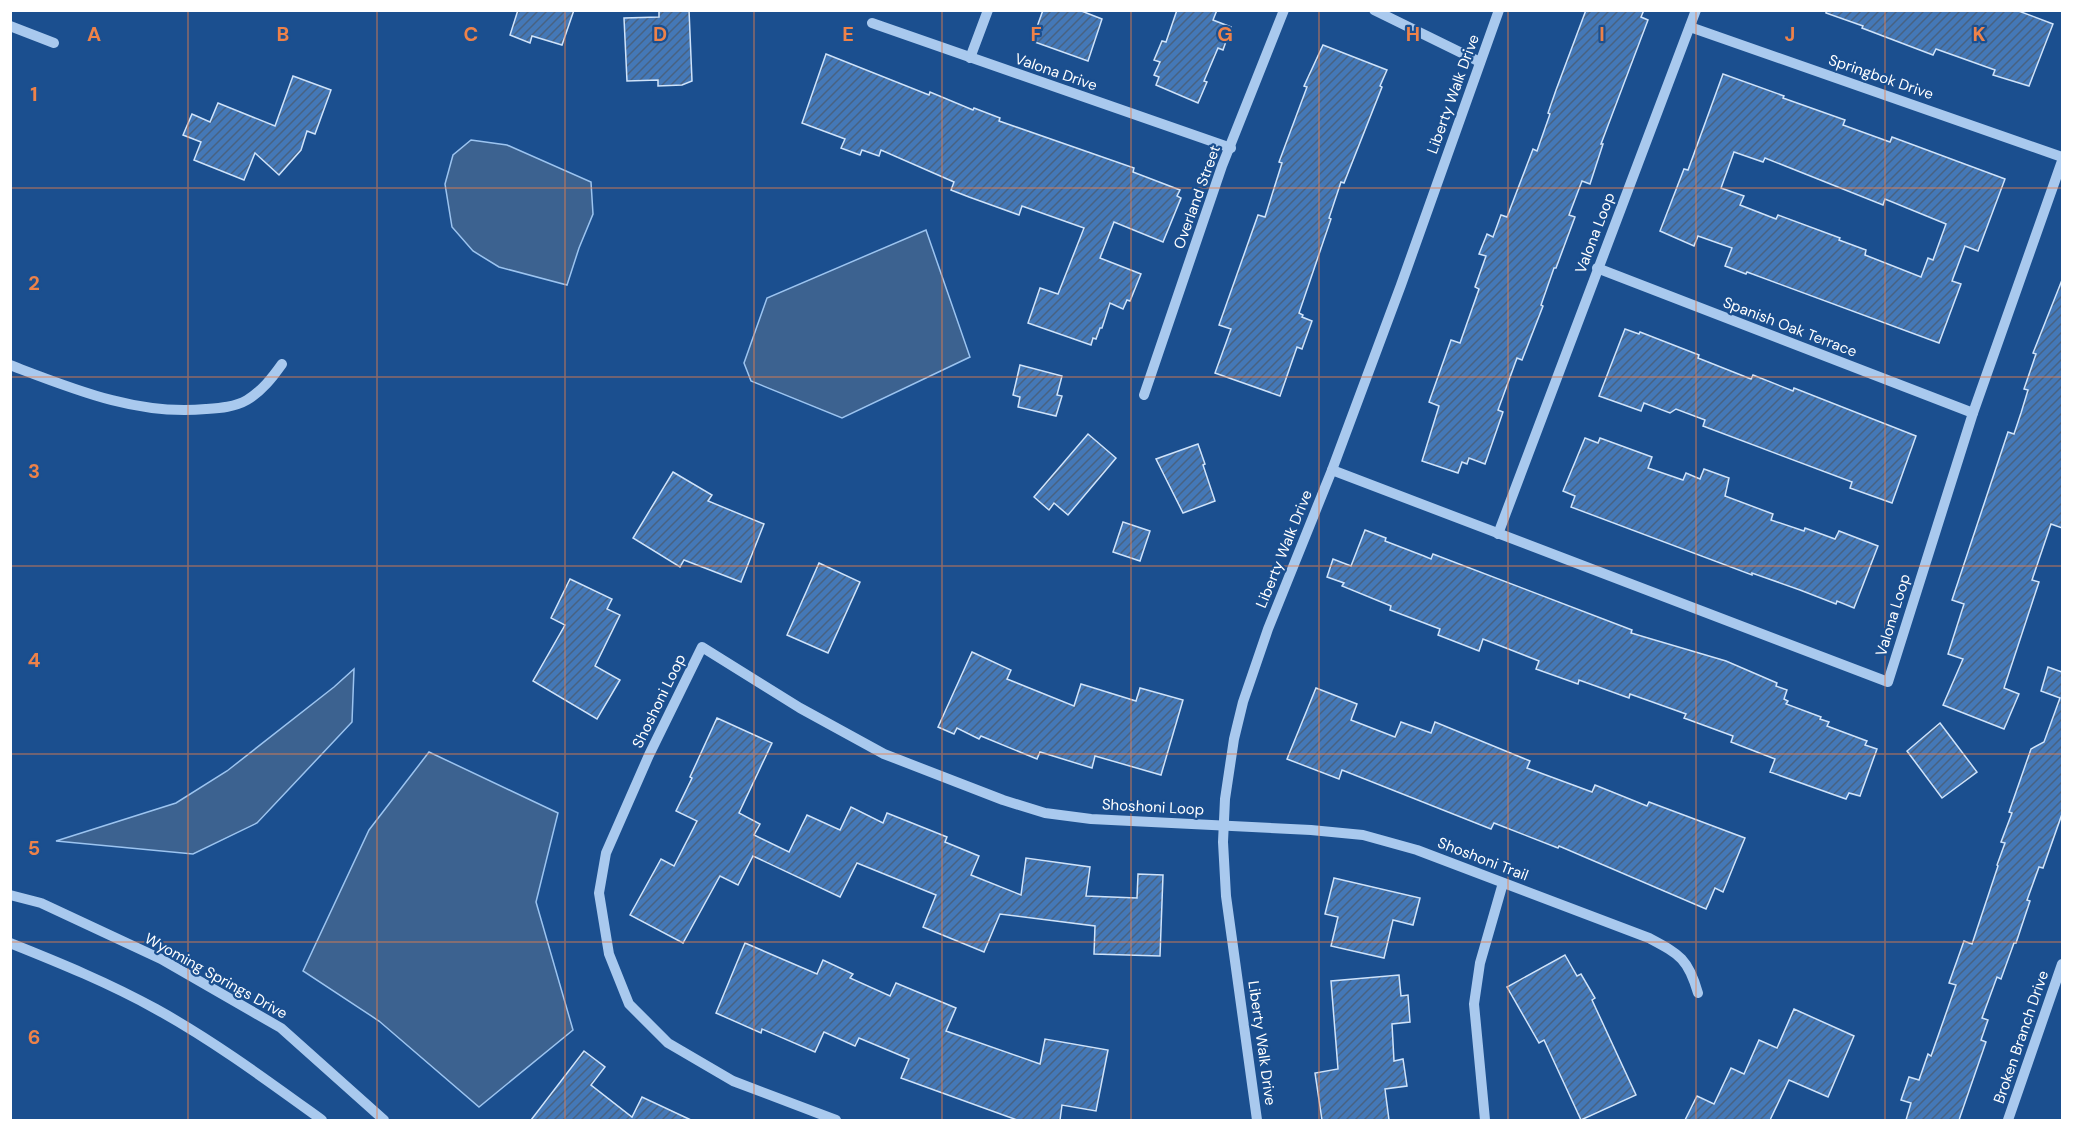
<svg xmlns="http://www.w3.org/2000/svg" width="2073" height="1131" viewBox="0 0 2073 1131" font-family="'DM Sans',sans-serif">
	<style>
		.water { fill: #3c6290; stroke: #9cc4f0; stroke-width: 1.5 }
		.building { fill: url(#building-hatch); stroke: #cfe3fa; stroke-width: 1.5; fill-rule: evenodd }
		.lines { fill: none; stroke-linecap: round; stroke-linejoin: round }
		.minor { stroke: #a9c9ee; stroke-width: 10 }
		.grid { fill: none; stroke: #ee8249; stroke-width: 1.5; stroke-opacity: 0.55 }
		.labels { text-anchor: middle; stroke-width: 4.5; stroke-linejoin: round; paint-order: stroke }
		.street-label { font-size: 15px; fill: #fff; stroke: #1b4f8f }
		.grid-label { font-size: 20px; text-anchor: middle; font-weight: bold; fill: #ee8249; stroke: #1b4f8f; stroke-width: 4.5; stroke-linejoin: round; paint-order: stroke }
	</style>
	<defs>
		<pattern id="building-hatch" width="6" height="6" patternUnits="userSpaceOnUse" patternTransform="scale(1.5)"><rect width="6" height="6" fill="#4478b7"/><path d="M-1 1l2-2M0 6l6-6M5 7l2-2" fill="none" stroke="#486282"/></pattern>
	</defs>
	<rect width="100%" height="100%" fill="#1b4f8f"/>
	<!-- water -->
	<g class="water">
		<path d="M471,140l36,5 84,37 2,32 -14,34 -12,37 -68,-18 -26,-16 -21,-24 -7,-43 8,-29z"/>
		<path d="M926,230l44,127 -128,61 -91,-37 -7,-18 23,-65z"/>
		<path d="M354,669l-2,53 -95,101 -64,31 -137,-13 120,-38 51,-32 107,-84z"/>
		<path d="M429,752l129,61 -22,89 37,128 -94,77 -100,-86 -76,-50 66,-141z"/>
	</g>
	<!-- building -->
	<g class="building">
		<path d="M518,10h56l-12,35 -30,-9 -2,7 -20,-8z"/>
		<path d="M659,10h30l3,71 -10,4 -24,1v-6l-31,1 -3,-63 35,-1z"/>
		<path d="M1043,10h36l23,9 -14,42 -56,-20z"/>
		<path d="M1177,10h40l-4,10 18,7 -8,23 -5,-2 -14,33 3,1 -9,21 -42,-18 3,-8 -5,-2 6,-13 -6,-2 8,-19 4,1z"/>
		<path d="M1586,10h58l-3,7 7,3 -47,124h2l-13,40 -8,-3 -13,34 6,2 -19,51h-2l-13,37 2,1 -21,54 -5,-2 -19,52 5,2 -18,52 -16,-6 -2,6 -5,-2 -4,11 -36,-12 17,-55 -10,-4 22,-62 9,3 19,-54 -4,-2 11,-31 -7,-2 8,-20 6,3 8,-22 6,2 26,-68 4,2 13,-37 -2,-1 8,-23z"/>
		<path d="M1826,10h190l37,14 -24,62 -36,-11 2,-5 -59,-21 -3,6 -71,-27 1,-2 -37,-13z"/>
		<path d="M1323,45l64,25 -7,16 2,1 -38,96 -3,-1 -12,36 2,1 -32,94 4,2 -1,2 10,4 -10,28 -5,-2 -17,49 -65,-23 16,-44 -12,-4 39,-110 7,2 17,-54 -3,-1 28,-75 -3,-1z"/>
		<path d="M826,54l103,41 1,-3 43,18 1,-2 26,10 -1,3 135,47 -1,4 47,18 -3,6 4,2 -18,44 -49,-20 -14,36 41,16 -11,27 -3,-1 -4,9 -13,-6 -8,25h-2l-4,11 -3,-1 -2,7 -63,-22 12,-35 18,6 26,-66 -62,-22 -3,9 -50,-18 -18,-7 3,-8 -73,-32 -2,6 -17,-6 -2,5 -19,-7 4,-9 -43,-16z"/>
		<path d="M1723,74l61,22 -1,2 62,22 -2,5 47,17 2,-5 113,42 -27,72 -13,-5 -13,35 9,3 -22,59 -192,-71 -1,2 -21,-8 7,-18 -34,-12 -4,10 -34,-15 24,-62 4,1zM1734,152l29,10 2,-4 118,47 2,-6 61,25 -13,36 -5,-2 -7,19 -56,-22 1,-5 -27,-10 1,-2 -62,-23 -2,4 -36,-14 4,-9 -23,-8z"/>
		<path d="M293,76l38,14 -16,44 -8,-3 -6,19 -22,25 -24,-22 -11,27 -50,-20 7,-18 -18,-7 9,-21 18,8 8,-19 57,23z"/>
		<path d="M2062,280v248l-11,-4 -19,56 7,2 -35,106 15,6 -15,35 -61,-24 20,-46 -15,-5 16,-50 -12,-4 56,-168 6,2 7,-21 7,-23 -4,-1 12,-35 -3,-1z"/>
		<path d="M1625,329l14,5 1,-2 59,23 -1,3 53,21 2,-4 40,16 1,-3 122,48 -24,67 -42,-15 2,-6 -149,-56 2,-6 -29,-11 -6,4 -26,-10 -3,8 -42,-15z"/>
		<path d="M1020,365l42,11 -5,19 5,1 -6,20 -38,-9 2,-10 -7,-2z"/>
		<path d="M1088,434l28,24 -48,57 -14,-12 -5,7 -15,-13z"/>
		<path d="M1585,438l13,5 2,-5 52,19 -4,11 35,12 3,-7 14,6 4,-10 25,9 -4,18 48,18 -2,6 33,11 1,-3 30,11 4,-8 39,15 -24,62 -17,-7 -1,3 -36,-14 -48,-17v2l-181,-68 4,-11 -12,-5z"/>
		<path d="M1198,444l7,20 -2,1 12,36 -32,12 -27,-54z"/>
		<path d="M673,472l39,23 -4,6 56,23 -23,58 -57,-22 -4,7 -47,-29z"/>
		<path d="M1123,522l27,9 -10,30 -27,-9z"/>
		<path d="M1365,530l21,8 -1,3 39,15 7,3 2,-5 199,76 -1,3 95,28 51,22 -1,3 11,4 -3,9 4,2 -2,3 35,13 -1,2 9,3 -2,4 40,15 -2,4 12,4 -17,47 -11,-3 -3,6 -76,-27 5,-13 -44,-17 2,-6 -49,-18 2,-4 -56,-20 -1,4 -50,-18 -1,4 -42,-15 3,-8 -56,-22 -4,12 -41,-16 2,-6 -50,-19 1,-4 -49,-20 2,-3 -17,-6 6,-18 18,7z"/>
		<path d="M819,563l41,19 -32,71 -41,-18z"/>
		<path d="M570,579l42,20 -5,10 13,6 -25,51 25,14 -23,39 -64,-38 32,-56 -14,-7z"/>
		<path d="M972,652l39,18 -4,9 67,27 7,-22 55,17 4,-13 43,12 -22,75 -66,-19 -3,12 -52,-16 -3,7 -56,-23 -2,3 -22,-11 -3,6 -16,-7z"/>
		<path d="M2048,667l14,5v142l-19,54 -4,-1 -12,33 3,1 -14,42h-2l-13,36 -4,-2 -15,41 6,2 -7,20 5,2 -27,78h-53l5,-17 -10,-3 8,-23 10,3 9,-26 3,2 25,-71 -7,-2 15,-42 8,3 26,-78 -1,-1 8,-22 -4,-1 11,-29 -3,-1 22,-63 13,-7 16,-44 -19,-7z"/>
		<path d="M1316,688l41,16 -6,16 44,17 6,-15 30,11 4,-11 95,39 -3,7 65,24 3,-7 52,21 2,-4 96,36 -22,54 -8,-4 -9,21 -147,-63 -1,2 -64,-25 -3,6 -149,-59 -3,9 -52,-20z"/>
		<path d="M717,718l55,25 -33,70 21,11 -6,11 35,17 18,-37 33,15 11,-23 32,16 4,-10 60,24 -2,5 34,14 -8,19 50,20 5,-37 64,9 -4,29 51,2 1,-24 25,1 -3,81 -66,-2 1,-28 -95,-12 -16,38 -61,-25 13,-32 -79,-32 -17,34 -87,-41 -15,29 -18,-9 -37,67 -53,-28 31,-56 13,7 23,-45 -21,-10 16,-33 -2,-1z"/>
		<path d="M1940,723l37,49 -35,26 -35,-47z"/>
		<path d="M1334,878l86,20 -7,27 -20,-5 -9,38 -53,-12 7,-29 -13,-3z"/>
		<path d="M745,943l72,31 6,-14 30,14 -3,4 40,18 6,-13 60,25 -10,23 94,33 5,-25 63,11 -12,61 -34,-6 -2,15h-43l-116,-42 8,-19 -50,-21 -4,8 -31,-14 -9,20 -53,-23 -1,4 -45,-20z"/>
		<path d="M1565,955l12,21 4,-2 14,24 -3,2 44,95 -55,25 -37,-80 -5,3 -32,-56z"/>
		<path d="M1399,975l2,21 7,-1 2,27 -18,2 2,37 9,-2 4,27 -22,3 4,31h-67l-7,-47 23,-4 -7,-88z"/>
		<path d="M1794,1009l60,27 -26,61 -39,-17 -19,40h-85l12,-24 17,8 17,-36 13,6 15,-34 18,8z"/>
		<path d="M584,1051l21,16 -14,18 41,32 10,-20 49,23h-160z"/>
	</g>
	<g class="lines">
		<!-- minor -->
		<g class="minor">
			<path d="M1374,10l106,52"/>
			<path d="M872,23l359,125"/>
			<path d="M10,26l44,17"/>
			<path d="M1690,27l372,130"/>
			<path d="M970,58l18,-48"/>
			<path d="M1597,268l376,145"/>
			<path d="M10,365c63,24 128,51 196,44 14,-1 29,-2 41,-9 15,-9 25,-22 35,-36"/>
			<path d="M1144,395l78,-229 62,-156"/>
			<path d="M1332,470l556,212 85,-269 89,-252"/>
			<path d="M1498,534l198,-524"/>
			<path d="M10,895l31,8 120,56 120,69 103,92"/>
			<path d="M10,943c50,20 99,40 146,66 58,32 112,72 166,111"/>
			<path d="M836,1120l-103,-39 -65,-38 -39,-39 -20,-50 -10,-61 7,-40 43,-98 53,-108 98,61 84,46 119,46 42,13 46,6 220,11 52,5 54,15 232,88c30,16 39,20 49,55"/>
			<path d="M1257,1120l-31,-224 -3,-54 2,-43 9,-60 9,-37 25,-73 64,-159 69,-185 98,-275"/>
			<path d="M1485,1120l-11,-116 6,-41 23,-80"/>
			<path d="M2008,1120l54,-156"/>
		</g>
	</g>
	<!-- grid -->
	<path class="grid" d="M188,10v1110M377,10v1110M565,10v1110M754,10v1110M942,10v1110M1131,10v1110M1319,10v1110M1508,10v1110M1696,10v1110M1885,10v1110M10,188h2052M10,377h2052M10,566h2052M10,754h2052M10,942h2052"/>
	<g class="labels">
		<!-- street labels -->
		<g class="street-label">
			<text transform="translate(1056 72) rotate(19)" y="5">Valona Drive</text>
			<text transform="translate(1881 77) rotate(19)" y="5">Springbok Drive</text>
			<text transform="translate(1453 94) rotate(-70)" y="5">Liberty Walk Drive</text>
			<text transform="translate(1197 197) rotate(-70)" y="5">Overland Street</text>
			<text transform="translate(1595 233) rotate(-69)" y="5">Valona Loop</text>
			<text transform="translate(1790 327) rotate(21)" y="5">Spanish Oak Terrace</text>
			<text transform="translate(1284 549) rotate(-68)" y="5">Liberty Walk Drive</text>
			<text transform="translate(1893 615) rotate(-73)" y="5">Valona Loop</text>
			<text transform="translate(659 701) rotate(-64)" y="5">Shoshoni Loop</text>
			<text transform="translate(1153 807) rotate(3)" y="5">Shoshoni Loop</text>
			<text transform="translate(1483 859) rotate(21)" y="5">Shoshoni Trail</text>
			<text transform="translate(216 976) rotate(29)" y="5">Wyoming Springs Drive</text>
			<text transform="translate(2021 1037) rotate(-71)" y="5">Broken Branch Drive</text>
			<text transform="translate(1262 1043) rotate(82)" y="5">Liberty Walk Drive</text>
		</g>
	</g>
	<g class="grid-label">
		<text x="94" y="41">A</text>
		<text x="283" y="41">B</text>
		<text x="471" y="41">C</text>
		<text x="660" y="41">D</text>
		<text x="848" y="41">E</text>
		<text x="1036" y="41">F</text>
		<text x="1225" y="41">G</text>
		<text x="1413" y="41">H</text>
		<text x="1602" y="41">I</text>
		<text x="1790" y="41">J</text>
		<text x="1979" y="41">K</text>
		<text x="34" y="101">1</text>
		<text x="34" y="290">2</text>
		<text x="34" y="478">3</text>
		<text x="34" y="667">4</text>
		<text x="34" y="855">5</text>
		<text x="34" y="1044">6</text>
	</g>
	<!-- border -->
	<rect width="2073" height="1131" fill="none" stroke="#ffffff" stroke-width="24"/>
</svg>
